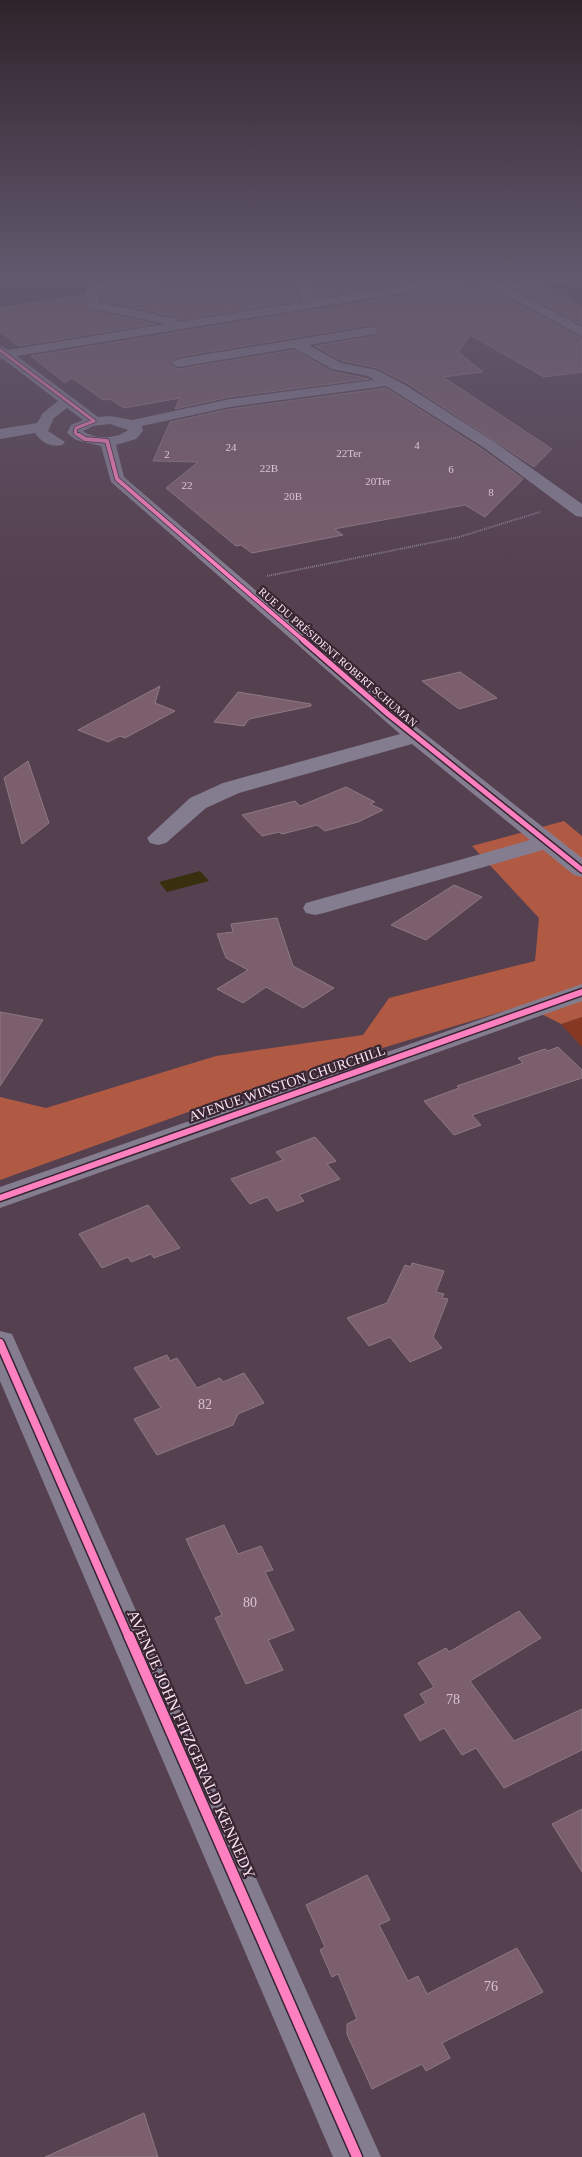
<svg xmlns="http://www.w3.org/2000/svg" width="582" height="2157" viewBox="0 0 582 2157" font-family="Georgia,serif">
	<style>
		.green { fill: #863823 }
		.forest { fill: #b15a43 }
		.water { fill: #382f0f }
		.building { fill: #7b5f6d; stroke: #8d7983 }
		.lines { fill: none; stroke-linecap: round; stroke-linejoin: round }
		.path { stroke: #867e8e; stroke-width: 2; stroke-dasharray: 1 1; stroke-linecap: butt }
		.minor { fill: #847d90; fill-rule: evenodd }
		.cycleway-far5-casing { stroke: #382532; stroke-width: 4.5 }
		.cycleway-far4-casing { stroke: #382532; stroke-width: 5.5 }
		.cycleway-far3-casing { stroke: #382532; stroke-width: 8 }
		.cycleway-far2-casing { stroke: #382532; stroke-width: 9 }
		.cycleway-far1-casing { stroke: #382532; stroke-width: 11 }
		.cycleway-casing { stroke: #382532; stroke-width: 13 }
		.cycleway-far5 { stroke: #ff80c0; stroke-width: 3 }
		.cycleway-far4 { stroke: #ff80c0; stroke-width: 4 }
		.cycleway-far3 { stroke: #ff80c0; stroke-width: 5 }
		.cycleway-far2 { stroke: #ff80c0; stroke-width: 6 }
		.cycleway-far1 { stroke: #ff80c0; stroke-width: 8 }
		.cycleway { stroke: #ff80c0; stroke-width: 10 }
		.labels { text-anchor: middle; stroke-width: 4.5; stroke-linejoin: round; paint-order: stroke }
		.number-label { font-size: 11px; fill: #dcc3d3 }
		.far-street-label { font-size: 11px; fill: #fde4f5; stroke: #382532 }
		.street-label { font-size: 14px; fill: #fde4f5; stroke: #382532 }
		.near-number-label { font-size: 14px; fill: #dcc3d3 }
		.near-street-label { font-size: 16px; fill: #fde4f5; stroke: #382532 }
	</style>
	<rect width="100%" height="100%" fill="#55404f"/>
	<!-- green -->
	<path class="green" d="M582,1017v30l-21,-23z"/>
	<!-- forest -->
	<path class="forest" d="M564,821l18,15v181l-21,7 -37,-19 -247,75 -277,100v-83l46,11 170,-52 147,-21 26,-37 146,-37 4,-43 -67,-72z"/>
	<!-- water -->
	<path class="water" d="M200,871l9,10 -42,11 -8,-10z"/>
	<!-- building -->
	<g class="building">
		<path d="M60,274h81l-40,6 -14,8 -28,-10z"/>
		<path d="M224,274h73l4,6 -4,17 3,4 -121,19 -2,-3 -76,-17 -2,-6 14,-5 103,-9z"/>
		<path d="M313,274h144l-140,24 -4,-3 4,-15z"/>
		<path d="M487,274h35l8,4 -31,3z"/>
		<path d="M478,283l104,55v34l-38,5 -74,-42 -12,17 25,20 -40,5 109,72 -18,18 -126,-83 -31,-16 -35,-7 -27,-15 61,-10 4,-4 -4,-6 -5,-1 -194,32 -8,7 9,5 116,-19 37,21 38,8 -139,18 -55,12 5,-11 -56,10 -14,-9 -7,1 -31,-22 -7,5 -34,-27z"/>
		<path d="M547,286l28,15h-4l11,6v18l-65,-35z"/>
		<path d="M83,295l1,6 7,9 64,14 -136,22 -19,-14v-24z"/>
		<path d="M386,388l96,61 41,30 -38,38 -20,-12 -131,24 9,6 -91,18 -11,-8 -5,1 -70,-58 32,-26 -45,-1 17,-39 60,-13z"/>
		<path d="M460,672l37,26 -38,11 -37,-28z"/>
		<path d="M160,686l-5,17 20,8 -50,27 -5,-2 -12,6 -30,-12z"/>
		<path d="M238,692l73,12v2l-62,13 -5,7 -30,-4z"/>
		<path d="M28,761l21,62 -27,21 -18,-66z"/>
		<path d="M346,787l29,15 -5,2 13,6 -25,12 -33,9 -8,-6 -35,9 -3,-2 -17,4 -20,-21 53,-14 5,5z"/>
		<path d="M454,885l28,12 -56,43 -35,-15z"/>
		<path d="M277,918l16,48 41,22 -31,20 -37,-21 -23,16 -26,-14 31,-19 -22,-12 -9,-24 16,-2 -2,-8z"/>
		<path d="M0,1012l43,8 -43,66z"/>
		<path d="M558,1047l24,23v8l-110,37 9,10 -27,10 -30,-34 35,-13 -2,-2 66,-23 -5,-5 27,-9 3,2z"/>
		<path d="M315,1137l21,24 -9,3 13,15 -41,16 5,6 -27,10 -10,-14 -17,7 -19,-25 52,-19 -7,-8z"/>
		<path d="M148,1205l32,43 -26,10 -3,-4 -20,8 -3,-5 -26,11 -23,-34z"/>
		<path d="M412,1263l32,8 -8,21 8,2 -2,4 6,1 -15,38 9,11 -32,14 -20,-25 -21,9 -22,-28 40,-15 18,-38 6,2z"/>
		<path d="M167,1355l3,6 7,-3 20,30 23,-10 3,4 21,-9 20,30 -26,11 -5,11 -76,30 -23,-36 27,-11 -27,-40z"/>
		<path d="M224,1525l14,29 23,-8 12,24 -8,2 29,58 -26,10 15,30 -37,14 -31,-66 7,-3 -36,-76z"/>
		<path d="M519,1611l22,27 -71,43 44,60 68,-32v41l-78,38 -28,-40 -14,7 -18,-27 -24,13 -16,-26 22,-12 -6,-9 14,-7 -16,-24 28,-15 3,4z"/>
		<path d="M582,1809v63l-30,-48z"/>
		<path d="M367,1875l23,45 -11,5 29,56 10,-5 9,18 90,-46 26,44 -101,51 8,15 -24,13 -4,-7 -50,25 -25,-55v-10l10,-5 -19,-45 -6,3 -12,-27 5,-3 -19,-42z"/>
		<path d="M144,2113l14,44h-113z"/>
	</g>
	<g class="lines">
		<!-- path -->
		<path class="path" d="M267,576l192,-39 81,-25"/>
		<!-- minor -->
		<g class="minor">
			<path d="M175,274h47l-6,4 -103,9 -16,6 2,9 78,17 1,3 126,-20 -5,-5 4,-17 -4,-6h12l4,6 -4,16 6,4 151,-26h15l16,9 83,-9v6l-71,9 71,38v9l-104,-55 -461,75 81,61 12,-1 22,4 98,-21 144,-19 -6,-4 -36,-7 -38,-21 -116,19 -7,-4 7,-4 193,-32 5,1 2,3 -2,3 -67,11 32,18 36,7 30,16 86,55 89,63v13l-6,-1 -93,-69 -97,-61 -156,21 -88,19 1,5 -7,8 -20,6 8,32 271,233 187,148v19l-8,-2 -31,-25 -219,63 -9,2 -9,-2 -3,-5 3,-5 224,-63 -118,-96 -173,49 -33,15 -40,35 -8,2 -8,-2 -3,-5 43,-40 33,-15 177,-49 -289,-252 -10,-36 -25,-6 -9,-7 4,-8 12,-5 -16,-12 -13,10 -6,13 17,11 -3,3c-11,3 -21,-3 -27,-12l-35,6v-10l37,-6 6,-10 15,-12 -55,-42h-3v-13l8,4 157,-26 -74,-16 -6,-8v-8c14,-18 68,-16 90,-18zM110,424l18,6c-12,9 -32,10 -45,1l10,-5z"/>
			<path d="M582,984v17l-582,207v-21z"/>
			<path d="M0,1331l12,3 4,9 365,814h-48l-333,-776z"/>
		</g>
		<!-- cycleway-far5 casing -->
		<g class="cycleway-far5-casing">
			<g id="cycleway-far5">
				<path d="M0,350l94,71"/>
				<path d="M81,437l-6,-4 1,-5 18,-7"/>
			</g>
		</g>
		<!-- cycleway-far4 casing -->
		<g class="cycleway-far4-casing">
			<path id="cycleway-far4" d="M79,435l6,4 22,2 10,38 187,162"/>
		</g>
		<!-- cycleway-far3 casing -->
		<g class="cycleway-far3-casing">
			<path id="cycleway-far3" d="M303,640l85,74 194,156"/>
		</g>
		<!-- cycleway-far2 casing -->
		<g class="cycleway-far2-casing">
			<path id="cycleway-far2" d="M0,1198l582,-206"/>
		</g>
		<!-- cycleway-far1 casing -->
		<g class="cycleway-far1-casing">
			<path id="cycleway-far1" d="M0,1343l129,295"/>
		</g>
		<!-- cycleway casing -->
		<g class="cycleway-casing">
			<path id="cycleway" d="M129,1636l228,521"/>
		</g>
		<!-- cycleway-far5 -->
		<use href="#cycleway-far5" class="cycleway-far5"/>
		<!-- cycleway-far4 -->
		<use href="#cycleway-far4" class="cycleway-far4"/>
		<!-- cycleway-far3 -->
		<use href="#cycleway-far3" class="cycleway-far3"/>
		<!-- cycleway-far2 -->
		<use href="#cycleway-far2" class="cycleway-far2"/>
		<!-- cycleway-far1 -->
		<use href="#cycleway-far1" class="cycleway-far1"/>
		<!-- cycleway -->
		<use href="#cycleway" class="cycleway"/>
	</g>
	<!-- sky -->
	<linearGradient id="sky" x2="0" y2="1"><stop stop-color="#2f232b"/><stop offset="0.48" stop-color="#62596e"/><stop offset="1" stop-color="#62596e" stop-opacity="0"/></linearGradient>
	<rect width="582" height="576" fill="url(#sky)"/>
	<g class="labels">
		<!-- number labels -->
		<g class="number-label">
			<text x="417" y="449">4</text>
			<text x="231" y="451">24</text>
			<text x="349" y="457">22Ter</text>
			<text x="167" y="458">2</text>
			<text x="269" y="472">22B</text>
			<text x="451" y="473">6</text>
			<text x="378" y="485">20Ter</text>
			<text x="187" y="489">22</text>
			<text x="491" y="496">8</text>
			<text x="293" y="500">20B</text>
		</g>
		<!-- far-street labels -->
		<g class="far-street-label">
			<text transform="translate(338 657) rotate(41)" y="4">RUE DU PRÉSIDENT ROBERT SCHUMAN</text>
		</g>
		<!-- street labels -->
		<g class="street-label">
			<text transform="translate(287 1083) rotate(-19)" y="5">AVENUE WINSTON CHURCHILL</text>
		</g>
		<!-- near-number labels -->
		<g class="near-number-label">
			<text x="205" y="1409">82</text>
			<text x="250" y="1607">80</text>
			<text x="453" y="1704">78</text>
			<text x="491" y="1991">76</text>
		</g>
		<!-- near-street labels -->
		<g class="near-street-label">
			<text transform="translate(192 1744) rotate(66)" y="6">AVENUE JOHN FITZGERALD KENNEDY</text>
		</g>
	</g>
</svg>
